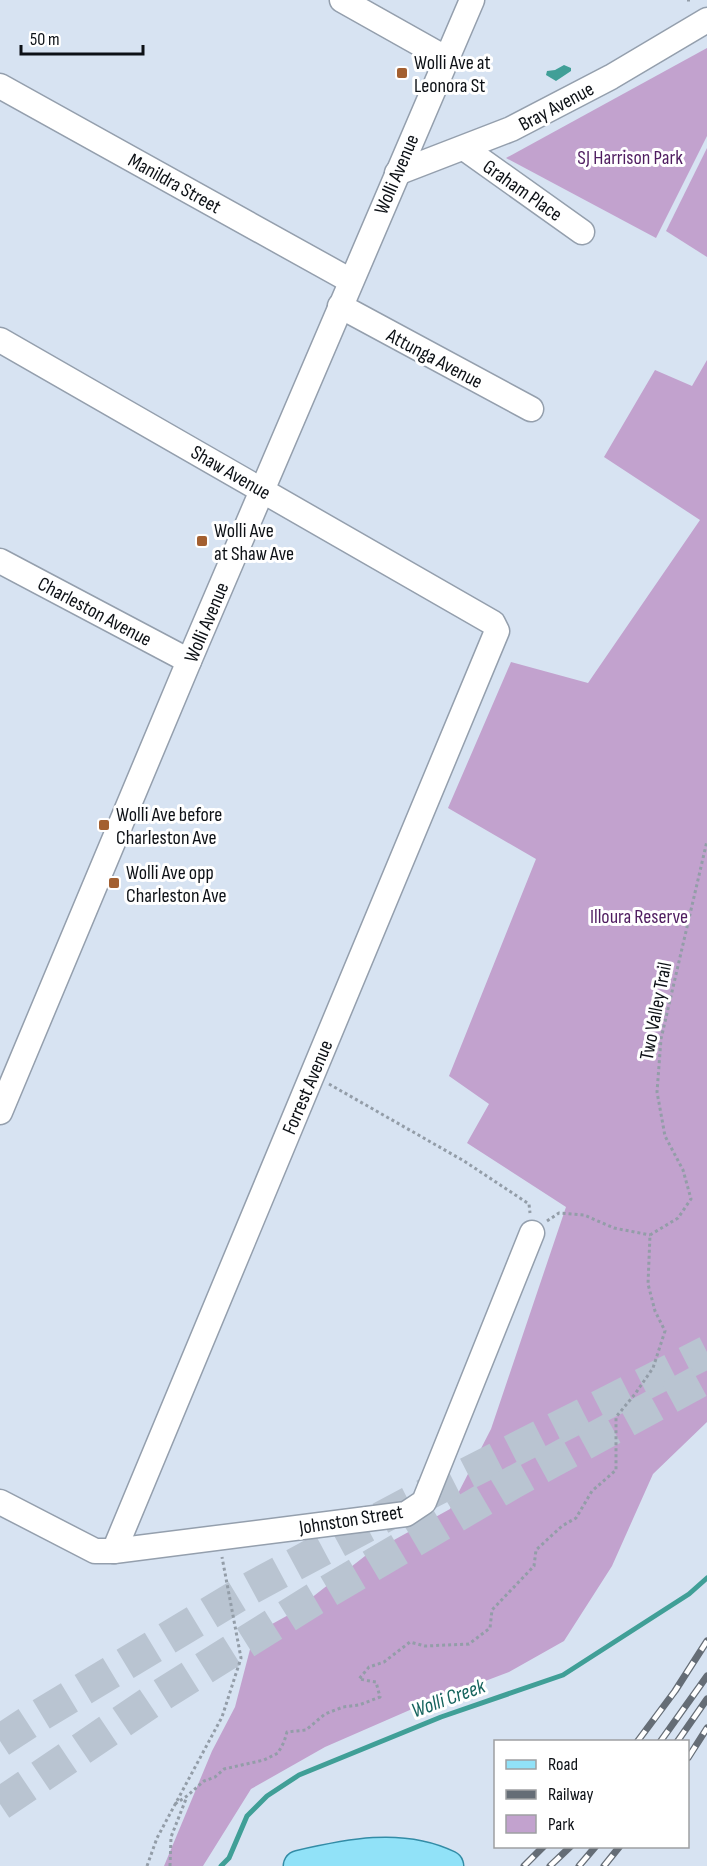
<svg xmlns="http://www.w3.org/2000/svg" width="707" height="1866" viewBox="0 0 707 1866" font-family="'Sofia Sans Condensed',sans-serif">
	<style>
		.green { fill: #c2a2ce }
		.water { fill: #409f97 }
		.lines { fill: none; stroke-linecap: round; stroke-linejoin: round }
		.stream { stroke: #409f97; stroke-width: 5 }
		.highway-tunnel { stroke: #b9c4d1; stroke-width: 33; stroke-dasharray: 33 16; stroke-linecap: butt }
		.minor-casing { stroke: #949fad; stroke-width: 27 }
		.major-casing { stroke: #338ca6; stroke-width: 33 }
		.path { stroke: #939da8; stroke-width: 3; stroke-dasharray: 3 3; stroke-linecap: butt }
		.minor { stroke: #fff; stroke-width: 24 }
		.major { stroke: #91e2f8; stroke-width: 30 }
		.rail-casing { stroke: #656d76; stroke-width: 7 }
		.rail { stroke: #fff; stroke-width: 4.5; stroke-dasharray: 14; stroke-linecap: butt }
		.poi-dot { fill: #a35f30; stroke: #fff; stroke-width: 2 }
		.labels { text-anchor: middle; stroke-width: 6; stroke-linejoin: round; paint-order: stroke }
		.poi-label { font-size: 20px; fill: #0d1116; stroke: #fff; text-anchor: start }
		.street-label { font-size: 20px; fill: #0d1116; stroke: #fff }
		.park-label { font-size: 20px; fill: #4f1d60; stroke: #fff }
		.water-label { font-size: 21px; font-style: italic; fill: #15635d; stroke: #fff }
	</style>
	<rect width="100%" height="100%" fill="#d7e3f2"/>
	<!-- green -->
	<g class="green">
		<path d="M707,48v88l-51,102 -150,-80z"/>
		<path d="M707,148v109l-41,-26z"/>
		<path d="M707,360v1062l-54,52 -41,92 -48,75 -55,31 -90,34 -94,41 -74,42 -48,77h-39l48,-115 23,-44 19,-73 38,-21 73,-57 85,-47 41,-80 75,-222 -99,-64 22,-39 -40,-28 87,-217 -88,-51 63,-146 77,21 112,-163 -96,-63 51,-87 37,16z"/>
	</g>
	<!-- water -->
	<path class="water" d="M564,65l7,3v3l-15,10 -10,-6 1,-4 8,-1z"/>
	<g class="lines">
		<!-- stream -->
		<path class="stream" d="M221,1866l8,-8 18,-42 20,-20 32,-21 142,-58 122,-42 126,-81 18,-16"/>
		<!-- highway-tunnel -->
		<g class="highway-tunnel">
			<path d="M0,1741l32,-21 217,-131 160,-86 298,-151"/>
			<path d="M0,1804l155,-105 158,-99 199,-117 195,-106"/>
		</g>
		<!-- minor casing -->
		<g class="minor-casing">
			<g id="minor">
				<path d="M342,0l105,59"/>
				<path d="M0,86l351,195"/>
				<path d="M464,148l118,84"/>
				<path d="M397,173l114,-44 100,-52 96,-57"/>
				<path d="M340,306l191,103"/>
				<path d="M0,340l493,283 4,8 -383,920"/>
				<path d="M0,561l189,100"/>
				<path d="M0,1112l189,-451 283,-661"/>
				<path d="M0,1502l95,49h19l292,-37 18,-12 108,-269"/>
			</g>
		</g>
		<!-- major casing -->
		<g class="major-casing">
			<path id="major" d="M299,1866c48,-11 102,-23 149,0"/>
		</g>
		<!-- path -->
		<g class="path">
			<path d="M687,0h4"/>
			<path d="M329,1084l135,77 65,43 1,9"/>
			<path d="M547,1221l12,-8 25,2 30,13 36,7"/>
			<path d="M650,1235l28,-17 13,-19 -8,-29 -18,-34 -8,-44 4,-53 46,-198"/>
			<path d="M175,1804l12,-8 17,-15 11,-4 9,-8 40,-9 14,-7 6,-11 3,-10 19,-2 19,-16 18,-7 16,-2 21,-8 -4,-15 -17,-3 10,-12 15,-5 26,-20 15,4 44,-2 21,-16 2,-18 42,-44 2,-16 26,-24 14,-8 16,-27 24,-21v-53l19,-23 18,-26 12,-37 -10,-20 -7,-27 2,-49"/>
			<path d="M147,1866l10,-28 65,-121 19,-59 -19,-101"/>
			<path d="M170,1866l1,-29 15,-38"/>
		</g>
		<!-- minor -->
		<use href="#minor" class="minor"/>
		<!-- major -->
		<use href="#major" class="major"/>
		<!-- rail casing -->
		<g class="rail-casing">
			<g id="rail">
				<path d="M637,1742l38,-51 32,-50"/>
				<path d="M660,1742l47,-66"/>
				<path d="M677,1742l30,-43"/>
				<path d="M688,1758l19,-30"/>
				<path d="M524,1866l20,-20"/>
				<path d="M550,1866l21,-20"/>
				<path d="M579,1866l17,-20"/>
				<path d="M604,1866l16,-20"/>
			</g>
		</g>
		<!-- rail -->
		<use href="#rail" class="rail"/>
	</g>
	<!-- markers -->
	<g class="poi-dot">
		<rect x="396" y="67" width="12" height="12" rx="3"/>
		<rect x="196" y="535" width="12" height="12" rx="3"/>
		<rect x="98" y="819" width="12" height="12" rx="3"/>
		<rect x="108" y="877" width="12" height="12" rx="3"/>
	</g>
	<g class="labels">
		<!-- poi labels -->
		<g class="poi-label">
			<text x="414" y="69">Wolli Ave at<tspan x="414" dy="23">Leonora St</tspan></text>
			<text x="214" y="537">Wolli Ave<tspan x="214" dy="23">at Shaw Ave</tspan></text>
			<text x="116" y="821">Wolli Ave before<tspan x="116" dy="23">Charleston Ave</tspan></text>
			<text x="126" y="879">Wolli Ave opp<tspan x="126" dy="23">Charleston Ave</tspan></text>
		</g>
		<!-- street labels -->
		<g class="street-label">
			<text transform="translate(556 106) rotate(-28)" y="7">Bray Avenue</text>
			<text transform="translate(396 174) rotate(-67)" y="7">Wolli Avenue</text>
			<text transform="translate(175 183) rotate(29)" y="7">Manildra Street</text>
			<text transform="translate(523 190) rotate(35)" y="7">Graham Place</text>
			<text transform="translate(435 358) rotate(28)" y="7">Attunga Avenue</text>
			<text transform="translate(231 472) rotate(30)" y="7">Shaw Avenue</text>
			<text transform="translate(95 611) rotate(28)" y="7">Charleston Avenue</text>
			<text transform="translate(206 622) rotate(-67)" y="7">Wolli Avenue</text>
			<text transform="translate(655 1011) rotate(-79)" y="7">Two Valley Trail</text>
			<text transform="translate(307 1087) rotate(-67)" y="7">Forrest Avenue</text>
			<text transform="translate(351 1519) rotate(-9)" y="7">Johnston Street</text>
		</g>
		<!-- park labels -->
		<g class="park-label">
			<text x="630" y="164">SJ Harrison Park</text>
			<text x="639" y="923">Illoura Reserve</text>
		</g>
		<!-- water labels -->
		<g class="water-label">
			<text transform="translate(448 1698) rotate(-20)" y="7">Wolli Creek</text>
		</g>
	</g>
	<!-- legend -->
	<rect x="494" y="1740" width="195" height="108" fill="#ffffff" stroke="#9ea0a2" stroke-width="1.5"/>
	<rect x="506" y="1760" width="30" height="9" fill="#91e2f8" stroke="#9ea0a2" stroke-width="1.5"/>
	<text x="548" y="1770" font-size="18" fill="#0d1116">Road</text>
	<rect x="506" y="1790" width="30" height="9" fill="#656d76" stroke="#9ea0a2" stroke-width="1.5"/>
	<text x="548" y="1800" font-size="18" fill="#0d1116">Railway</text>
	<rect x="506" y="1815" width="30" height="18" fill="#c2a2ce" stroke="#9ea0a2" stroke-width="1.5"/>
	<text x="548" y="1830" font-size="18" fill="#0d1116">Park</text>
	<!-- scale -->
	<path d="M21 45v9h122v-9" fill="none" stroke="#0d1116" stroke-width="3"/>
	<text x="30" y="45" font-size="18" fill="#0d1116" stroke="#ffffff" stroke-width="4.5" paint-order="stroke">50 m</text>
</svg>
